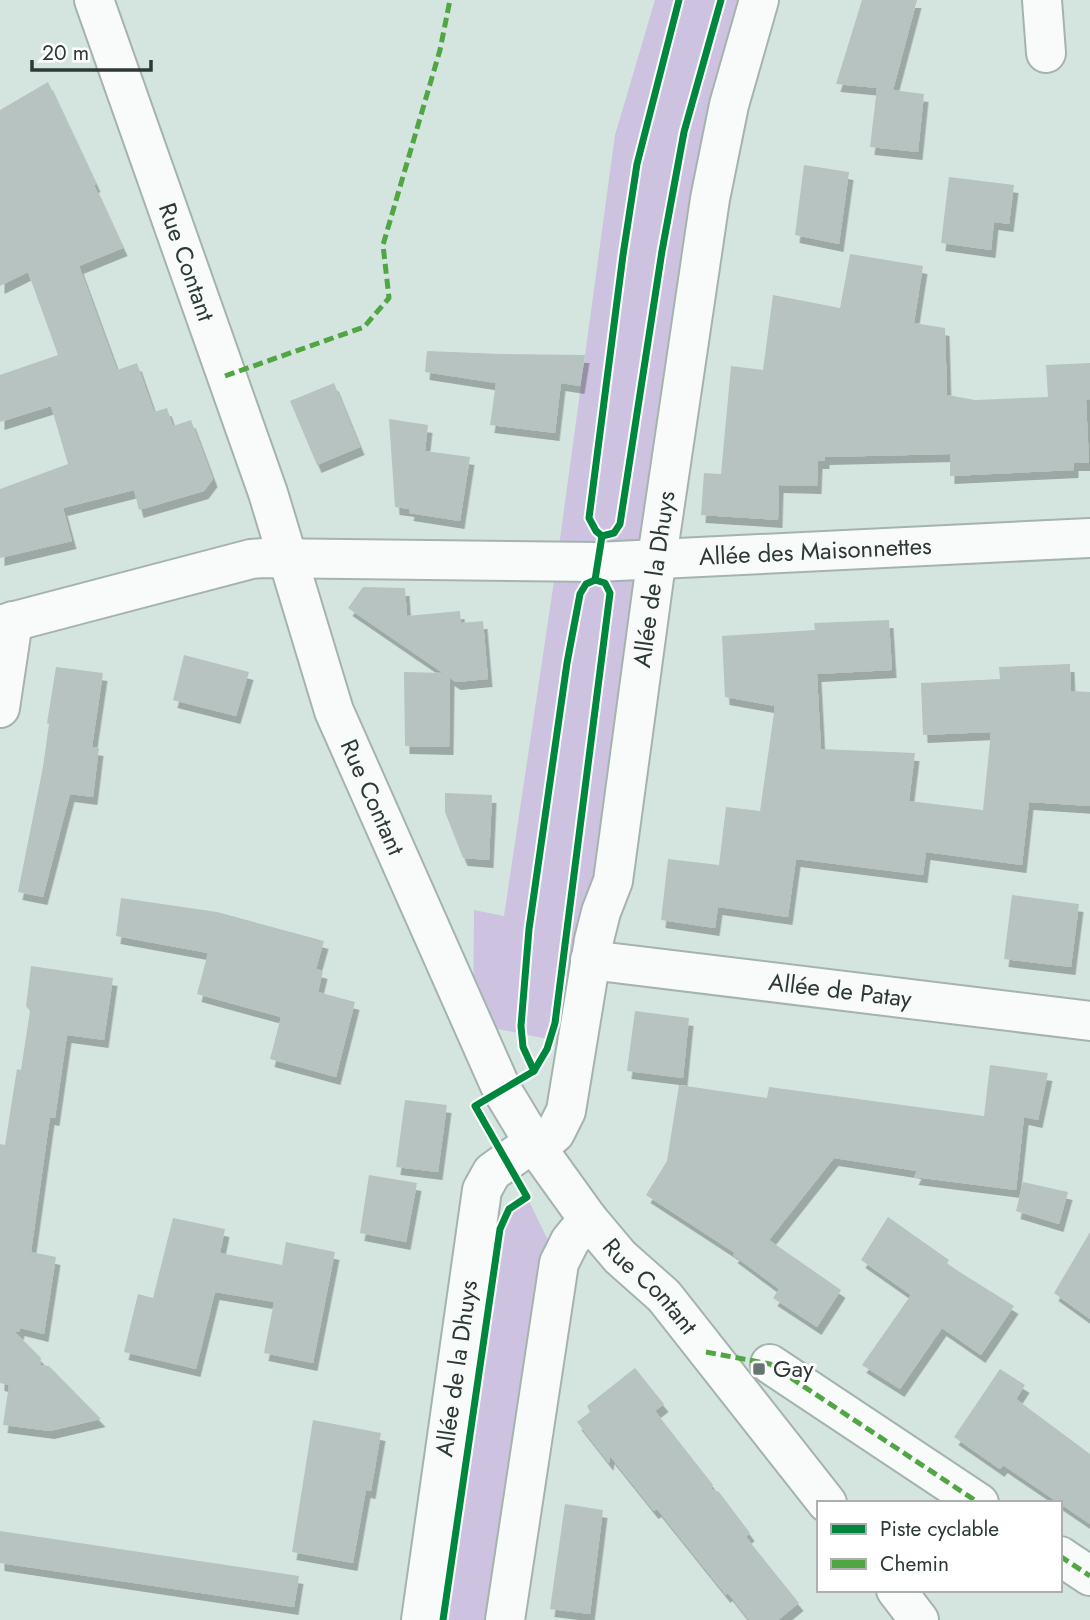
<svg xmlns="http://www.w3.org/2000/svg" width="1090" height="1620" viewBox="0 0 1090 1620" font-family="Jost,sans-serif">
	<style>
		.green { fill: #cdc3e1 }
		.building { fill: #b6c3c0; filter: url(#shadow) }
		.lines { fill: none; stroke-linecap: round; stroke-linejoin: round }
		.street-casing { stroke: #a5b3af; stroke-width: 42 }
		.secondary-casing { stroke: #a5b3af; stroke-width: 42 }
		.street { stroke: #f9fbfa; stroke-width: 38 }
		.secondary { stroke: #f9fbfa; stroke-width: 38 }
		.quiet { stroke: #51a644; stroke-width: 5; stroke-dasharray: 10 5; stroke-linecap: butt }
		.cycleway-casing { stroke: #fff; stroke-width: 11 }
		.cycleway { stroke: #00873e; stroke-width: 7 }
		.poi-dot { fill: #677572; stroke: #fff; stroke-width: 2.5 }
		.labels { text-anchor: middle; stroke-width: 6; stroke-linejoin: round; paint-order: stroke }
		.street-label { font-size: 24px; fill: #2c3936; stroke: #fff }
		.poi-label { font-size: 24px; fill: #2c3936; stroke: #fff; text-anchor: start }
	</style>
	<defs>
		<filter id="shadow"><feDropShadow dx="4.5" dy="8" stdDeviation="0" flood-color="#0004"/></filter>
	</defs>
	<rect width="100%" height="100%" fill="#d4e5e0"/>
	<!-- green -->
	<g class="green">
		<path d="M655,0h104l-182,1045 -104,-21 1,-114 30,6 53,-355 58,-426z"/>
		<path d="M527,1197l32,66 -54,357h-62l57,-391 8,-19z"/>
	</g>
	<!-- building -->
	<g class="building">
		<path d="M862,0h55l-24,90 31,4 -6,58 -48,-5 7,-59 -41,-4z"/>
		<path d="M48,82l48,102 -2,1 29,63 -44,18 38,104 20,-7 17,49 13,-4 6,18 18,-6 22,59 -9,12 -65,19 -5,-20 -71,18 9,33 -72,17v-69l68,-25 -17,-58 -51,16v-47l58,-20 -30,-83 -28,14v-176z"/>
		<path d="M804,165l45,7 -10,72 -44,-9z"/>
		<path d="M949,177l65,8 -5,39 -15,-2 -3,28 -50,-7z"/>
		<path d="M850,254l73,12 -9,57 31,5 2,67 28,5 73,-3 -2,-32 44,-2v36l-4,1 3,63h-15v7l-124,6v-22l-125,3v4h-7l-1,25 -38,-1 -1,35 -77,-5 3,-42 17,1 10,-108 32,4 10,-75 67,13z"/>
		<path d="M427,351l73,3 85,1 -5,31 -19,-3 -6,50 -65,-8 6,-42 -71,-11z"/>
		<path d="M334,383l26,64 -43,18 -27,-64z"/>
		<path d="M389,419l39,6 -3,26 45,6 -10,64 -51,-8 1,-4 -15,-2z"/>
		<path d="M363,587l42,1 2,28 53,-5 1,12 22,-2 5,58 -32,3 -6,-4 -1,69 -44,-1 -1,-74 39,1 -95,-65z"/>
		<path d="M889,620l3,50 -75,4 4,75 94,4 -6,48 74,9 8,-78 -68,3 -2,-52 79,-4 -1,-12 71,-3 1,27 19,1v114l-61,-4 -7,63 -96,-13 -3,23 -127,-16 -8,58 -70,-10 -3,21 -54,-8 7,-61 51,6 7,-58 34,4 15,-105 -50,-9 -3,-61 93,-6 -1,-7z"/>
		<path d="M184,655l65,17 -13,44 -63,-16z"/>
		<path d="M56,667l47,6 -11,74 7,1 -6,49 -23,-3 -27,103 -25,-5 25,-125 6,-43 -2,-1z"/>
		<path d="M445,793l47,2 -3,65 -26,-2 -18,-46z"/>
		<path d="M1012,895l67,9 -8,63 -67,-8z"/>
		<path d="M121,898l96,14 107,29 -8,28 7,2 -5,21 37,10 -19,75 -66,-18 11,-42 -84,-23 11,-41 -92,-17z"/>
		<path d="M31,966l82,12 -9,62 -37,-5 -12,83 -5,-1 -19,135 25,5 -12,77 -24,-6 -1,4h-4l26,26 -1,7 9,1 52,53 -51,12 -47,-6 6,-40 -9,-2v-239l5,1 12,-76 4,1 9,-59 -4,-5z"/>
		<path d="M635,1011l54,7 -6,60 -56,-7z"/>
		<path d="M990,1065l58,8 -10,47 -14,-3 -8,73 -102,-13 3,-6 -83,-13 -65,82 72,50 -24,37 -44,-29 6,-9 -46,-34 2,-2 -89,-58 21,-34 12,-76 88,13 2,-11 215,29z"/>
		<path d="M405,1100l42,5 -9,67 -42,-5z"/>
		<path d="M369,1175l48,8 -11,59 -46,-9z"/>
		<path d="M1023,1182l45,10 -9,32 -43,-13z"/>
		<path d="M888,1217l61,43 -2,4 67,42 -33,49 -39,-27 -42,61 -38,-24 49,-70 -50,-35z"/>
		<path d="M173,1218l52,11 -5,24 62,12 4,-23 49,10 -22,111 -49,-10 10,-51 -59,-10 -19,77 -72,-17 14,-58 15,4z"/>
		<path d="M1090,1232v87l-36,-26z"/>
		<path d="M635,1368l29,36 -9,7 58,74 -2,4 8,3 31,41 -4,4 53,66 -21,17h-29l-21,-27 -2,2 -69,-86 -3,2 -44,-55 -1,7 -32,-41 13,-10 -3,-6z"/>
		<path d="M1000,1369l25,16 -9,14 74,55v70l-87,-59 -3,4 -46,-32z"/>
		<path d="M313,1420l68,13 -10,58 -5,-1 -13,73 -61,-11z"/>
		<path d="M565,1504l38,6 -13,104 -40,-5z"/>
		<path d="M0,1531l299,45 -5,31 -294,-44z"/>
	</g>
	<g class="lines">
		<!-- street casing -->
		<g class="street-casing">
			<g id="street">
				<path d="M1042,0l4,53"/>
				<path id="s1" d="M0,625l251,-66 13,-1 333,4 493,-24"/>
				<path d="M0,708l13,-87"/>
				<path id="s2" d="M590,960l500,61"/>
				<path id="s3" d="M537,1148l18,-15 11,-22 28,-171 7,-28 12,-31 41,-303 56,-379 19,-94 30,-105"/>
				<path d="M770,1364l209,139"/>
				<path d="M1060,1556l30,20"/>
				<path id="s4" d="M421,1620l61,-430 10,-18 42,-30"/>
				<path d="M505,1620l54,-357 11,-22 18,-22"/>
			</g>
		</g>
		<!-- secondary casing -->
		<g class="secondary-casing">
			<g id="secondary">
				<path id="s5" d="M94,0l174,493 66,218 168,379 35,58 51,71 32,38 44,39 163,207"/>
				<path d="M896,1590l23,30"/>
			</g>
		</g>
		<!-- street -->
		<use href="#street" class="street"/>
		<!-- secondary -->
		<use href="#secondary" class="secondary"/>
		<!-- quiet -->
		<g class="quiet">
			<path d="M225,376l139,-49 25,-29 -6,-53 57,-195 10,-50"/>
			<path d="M706,1352l64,12 209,139"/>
			<path d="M1060,1556l30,20"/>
		</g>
		<!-- cycleway casing -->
		<g class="cycleway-casing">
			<g id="cycleway">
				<path d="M602,536l12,-3 6,-9 42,-273 22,-119 37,-132"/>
				<path d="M534,1071l13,-22 8,-26 55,-430 -5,-10 -10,-3"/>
				<path d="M443,1620l57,-391 9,-20 18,-12 -52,-91 59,-35 -11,-24 -2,-21 8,-97 38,-266 13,-69 6,-10 9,-4 7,-44 -6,-5 -7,-13 34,-263 14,-91 42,-164"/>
			</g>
		</g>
		<!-- cycleway -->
		<use href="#cycleway" class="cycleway"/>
	</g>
	<!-- markers -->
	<rect class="poi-dot" x="752" y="1362" width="14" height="14" rx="3.5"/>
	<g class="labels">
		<!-- street labels -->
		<g class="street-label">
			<text dy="8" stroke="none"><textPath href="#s5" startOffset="278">Rue Contant</textPath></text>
			<text dy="8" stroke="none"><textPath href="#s1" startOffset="824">Allée des Maisonnettes</textPath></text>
			<text dy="8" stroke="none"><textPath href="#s3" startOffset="588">Allée de la Dhuys</textPath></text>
			<text dy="8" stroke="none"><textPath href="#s5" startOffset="845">Rue Contant</textPath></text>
			<text dy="8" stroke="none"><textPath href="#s2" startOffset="252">Allée de Patay</textPath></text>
			<text dy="8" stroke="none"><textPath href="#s5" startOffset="1412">Rue Contant</textPath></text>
			<text dy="8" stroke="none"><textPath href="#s4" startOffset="254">Allée de la Dhuys</textPath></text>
		</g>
		<!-- poi labels -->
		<g class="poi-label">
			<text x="773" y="1377">Gay</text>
		</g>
	</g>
	<!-- legend -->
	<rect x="817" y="1501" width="245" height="91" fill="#ffffff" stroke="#abb0af" stroke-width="2"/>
	<rect x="831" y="1524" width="35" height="10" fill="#00873e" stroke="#abb0af" stroke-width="2"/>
	<text x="880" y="1536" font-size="21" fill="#2c3936">Piste cyclable</text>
	<rect x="831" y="1559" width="35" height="10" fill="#51a644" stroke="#abb0af" stroke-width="2"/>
	<text x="880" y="1571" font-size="21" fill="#2c3936">Chemin</text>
	<!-- scale -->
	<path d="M32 60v10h119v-10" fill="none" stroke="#2c3936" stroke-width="3.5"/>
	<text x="42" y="60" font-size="21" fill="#2c3936" stroke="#ffffff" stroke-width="5" paint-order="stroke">20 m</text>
</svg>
